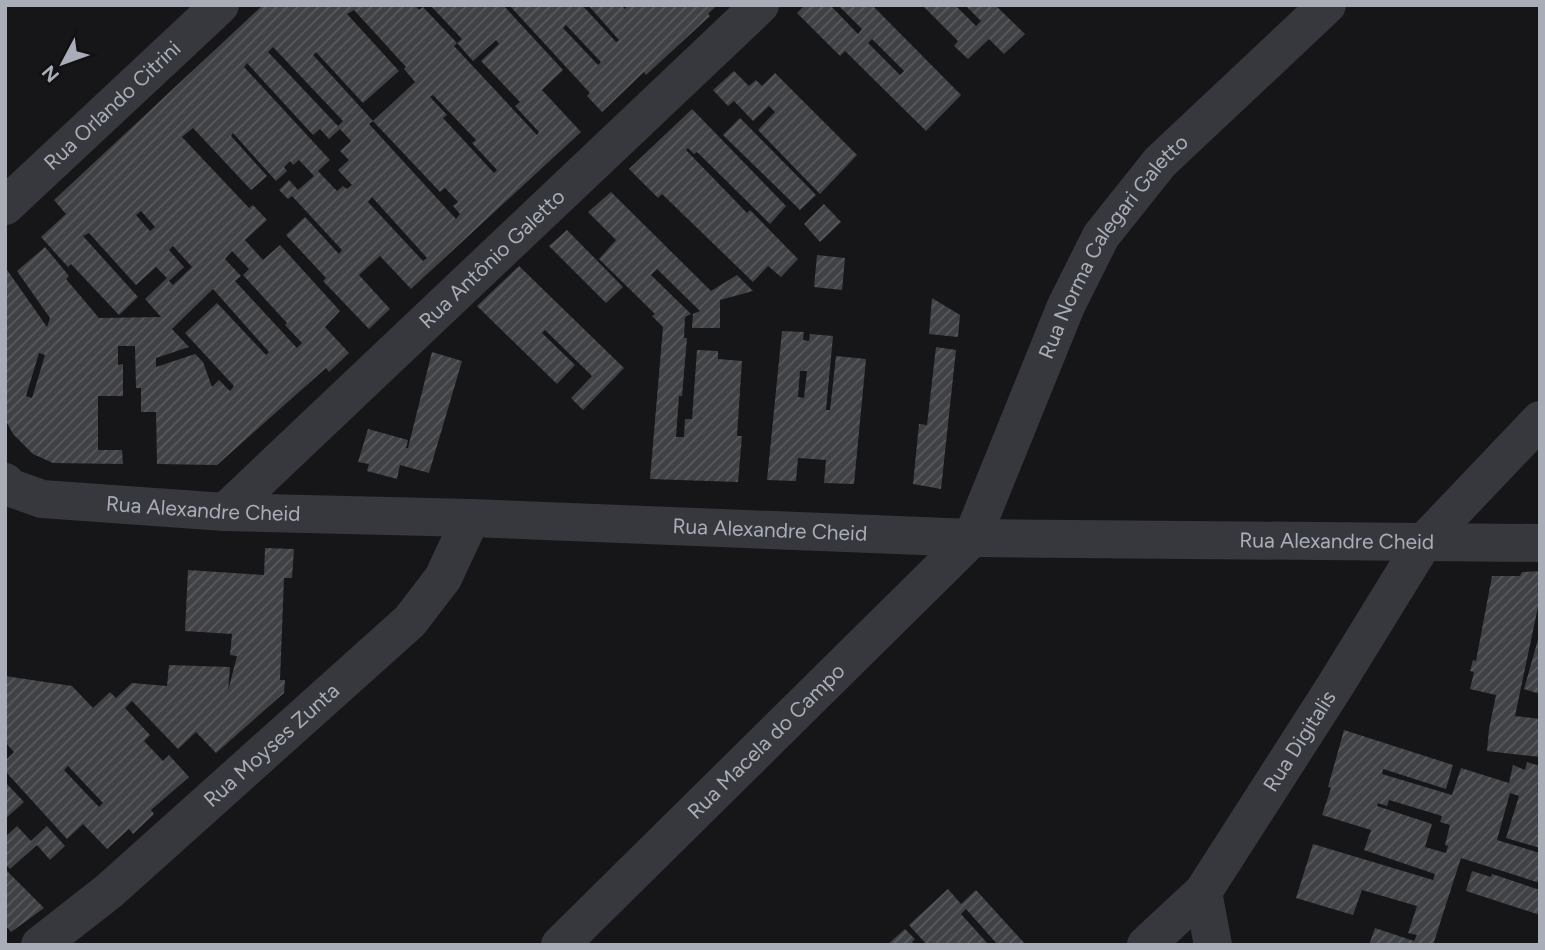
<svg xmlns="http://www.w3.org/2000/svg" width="1545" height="950" viewBox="0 0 1545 950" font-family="Figtree,sans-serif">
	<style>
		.building { fill: url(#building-hatch); fill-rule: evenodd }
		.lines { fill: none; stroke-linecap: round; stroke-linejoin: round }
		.minor { stroke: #37383d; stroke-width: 38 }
		.labels { text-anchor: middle; stroke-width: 5; stroke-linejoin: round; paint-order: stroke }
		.street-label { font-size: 21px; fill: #a8adb8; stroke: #111113 }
	</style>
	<defs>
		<pattern id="building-hatch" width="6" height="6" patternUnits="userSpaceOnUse" patternTransform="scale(1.75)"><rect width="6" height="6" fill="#404145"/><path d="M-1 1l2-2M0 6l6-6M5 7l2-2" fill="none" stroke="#595a5e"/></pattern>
	</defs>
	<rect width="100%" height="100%" fill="#161618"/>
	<!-- building -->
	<g class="building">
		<path d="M263,5h152l4,5 4,-3 34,36 -3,3 83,89 2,-3 -24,-26 5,-4 -39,-41 18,-17 -3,-4 -23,21 -16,-18 5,-4 -32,-34h73l60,65 -21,20 39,42 -170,157 -31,-33 -21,19 31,34 -21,20 -46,-48 3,-3 -40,-43 19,-18 34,37 3,-4 -50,-54 -4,3 -9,-9 10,-10 9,10 16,-14 -15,-16 -6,5 -3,-4 -6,6 3,4 -11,10 -43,-48 -2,3 36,40 -16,14 -58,-62 -11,9 67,71 4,-3 14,15 -22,20 18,20 17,-15 60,66 -15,16 24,26 -20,19 -3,-4 -109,97 -60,-1 -1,-52h-15v-24h-5l-1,-42h-17v19l5,-1v32h-25v54h24l1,14 -70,-1 -20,-9 -20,-20 -8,-15v-152l42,60 3,-9 -33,-47 28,-24 24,29 -3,3 33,39 62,-1 -16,-18 22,-21 -11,-11 -20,18 -47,-52 -6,3 55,61 -19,18 -48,-51 -3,3 -27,-30 25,-23 -12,-14zM354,10l52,57 -2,2 11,13 -42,39 -60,-66 3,-3 47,51 36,-32 -52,-57zM273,47l70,74 -5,5 -70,-74zM247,63l66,72 7,-6 9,10 11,-10 11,12 -11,10 9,9 -11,10 14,15 -5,4 -4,-3 -6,5 -19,-20 12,-11 -86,-93zM433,95l43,45 -4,3 25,27 -3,3 -51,-55 4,-3 -17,-18zM373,121l67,71 5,-4 13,14 -5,4 7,8 -4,5 -87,-95zM372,197l55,61 -4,3 -55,-59zM141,211l14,16 -5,4 -14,-16zM173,246l19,21 -19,18 -4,-4 15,-14 -15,-17zM232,251l17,18 -6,6 44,48 -2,2 17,18 -5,5 -62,-67 6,-5 -16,-17zM213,289l56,63 -3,3 -49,-52 -32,30 49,53 -4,5 -11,-11 -7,7 -9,-25 -8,-8 -39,13v-9l33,-11 -17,-18zM39,353l6,2 -13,43 -6,-2z"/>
		<path d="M509,5h73l34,37 3,-2 -31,-35h33l4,4 3,-4h89l-9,9 2,2 -64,59 -2,-3 -42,40 -15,-16 3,-3zM566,25l35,37 -3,3 -35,-37z"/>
		<path d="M805,5h25l28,29 4,-5 -24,-24h34l89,90 -35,36 -81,-80 -5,5 -43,-43zM872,39l32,32 -4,4 -32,-32z"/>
		<path d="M922,5h33l21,21 5,-5 -16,-16h30l30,29 -21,20 -15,-15 -21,20 -14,-13 4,-5z"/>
		<path d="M734,71l15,15 7,-6 6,6 13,-13 82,82 -37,39 -62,-64 17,-18 -6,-6 -16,15 -19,-20 -6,5 -15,-16z"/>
		<path d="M692,109l94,97 -16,18 -73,-72 -3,2 -6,-6 -2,2 61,63 3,-3 48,49 -17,18 -13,-11 -15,16 -91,-88 -4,4 -29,-29z"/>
		<path d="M740,118l76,77 -16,15 -77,-75z"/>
		<path d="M611,192l100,99 26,-16 16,16 -33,9v28h-28l1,-14 7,-3 -43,-42 -6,6 40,39 -6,3 -1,21h3l-5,58h-3l-3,41h8l1,-18h7l5,-69 21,1v8l24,2 -5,75h5l-4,46 -88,-3 13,-152 -11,-11 3,-2 -56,-55 17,-19 -28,-28z"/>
		<path d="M824,204l17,18 -21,20 -16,-18z"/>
		<path d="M567,230l56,57 -17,16 -57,-57z"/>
		<path d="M817,255l28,3 -3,32 -28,-3z"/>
		<path d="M519,266l105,102 -41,42 -12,-12 21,-22 -47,-46 -3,3 33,32 -18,19 -80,-78z"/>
		<path d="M932,298l28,17 -2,22 -29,-3z"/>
		<path d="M782,331l22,1 -1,8 6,1 1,-7 23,2 -7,74h4l6,-54 30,3 -12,125 -30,-1 2,-23 -28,-2 -2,23 -29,-1zM800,371h7l-3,27 -6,-1z"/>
		<path d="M936,347l20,3 -15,139 -28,-5 6,-60 8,1z"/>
		<path d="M432,352l30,9 -33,112 -29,-8 -3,14 -30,-8 2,-7 -11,-2 10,-33 40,11 -2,8h2z"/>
		<path d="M265,548l29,1 -2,29h-8l-4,102h5l-1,13 -68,60 -20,-21 -18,17 -46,-48 -7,7 25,27 -6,6 19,20 6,-6 20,22 -38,33 3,4 -21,20 -4,-5 -22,20 -24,-25 -16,15 -62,-68v-10l9,-9 -9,-10v-66l67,10 21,22 17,-16 6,6 16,-15 35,3 2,-21 61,2 -2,24 9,-35 -7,-1 2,-21 -47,-3 3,-61 76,5zM68,766l35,37 -4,4 -35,-37z"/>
		<path d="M1540,571v36h-2l-23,109 25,3v38l-53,-6 2,-22 7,-34 -26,-6 4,-17 -4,-1 3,-11 3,1 16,-85h28l2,-4z"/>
		<path d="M1539,636l1,1v57l-16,-5z"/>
		<path d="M1344,730l109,35 -7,24 -63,-20 -1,5 70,21 9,-27 48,15 4,-18 12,5 2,-8 13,4v82l-34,-10 13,-42 -9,-3 -13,47 43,13v30l-79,-25 -28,87h-64l6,-17 39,13 3,-6 -9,-2 9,-27 -55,-16 -9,25 -57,-17 17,-54 120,36 2,-6 -71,-24 7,-20 -49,-15 9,-27 -3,-1zM1389,800l53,16 -2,6 10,3 -5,20 3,1 -2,7 -21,-6 7,-23 -55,-18 1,-3 9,3z"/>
		<path d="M5,782l19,20 -19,17z"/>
		<path d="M17,826l14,15 16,-15 18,20 -15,14 -13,-15 -27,24 -5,-5v-27z"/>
		<path d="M5,869l39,39 -33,24 -6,-7z"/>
		<path d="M1472,871l19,6 1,-3 48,16v25l-74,-24z"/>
		<path d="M948,889l13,15 15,-14 50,55h-28l-32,-36 -5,5 28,31h-62l-18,-20z"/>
		<path d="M905,929l10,10 -3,3 3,3h-28z"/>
	</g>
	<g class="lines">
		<!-- minor -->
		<g class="minor">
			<path id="s1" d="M5,206l215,-201"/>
			<path id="s2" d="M5,482l6,6 31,11 183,13 246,6 501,20 568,5"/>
			<path id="s3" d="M225,512l535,-507"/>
			<path d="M1203,892l10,53"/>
			<path id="s4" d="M40,945l69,-54 301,-270 33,-43 28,-60"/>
			<path id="s5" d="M560,945l412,-407 94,-232 35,-70 59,-74 167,-157"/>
			<path id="s6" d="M1146,945l57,-53 132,-206 88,-143 117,-123"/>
		</g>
	</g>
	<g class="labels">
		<!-- street labels -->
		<g class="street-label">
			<text dy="7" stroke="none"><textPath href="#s1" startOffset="147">Rua Orlando Citrini</textPath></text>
			<text dy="7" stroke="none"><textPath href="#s5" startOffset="905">Rua Norma Calegari Galetto</textPath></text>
			<text dy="7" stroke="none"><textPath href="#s3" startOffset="368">Rua Antônio Galetto</textPath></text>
			<text dy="7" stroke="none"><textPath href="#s2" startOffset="203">Rua Alexandre Cheid</textPath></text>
			<text dy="7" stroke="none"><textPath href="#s2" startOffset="770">Rua Alexandre Cheid</textPath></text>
			<text dy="7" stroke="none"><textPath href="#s2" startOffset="1337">Rua Alexandre Cheid</textPath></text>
			<text dy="7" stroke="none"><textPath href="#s5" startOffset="290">Rua Macela do Campo</textPath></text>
			<text dy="7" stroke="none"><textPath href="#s6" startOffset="257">Rua Digitalis</textPath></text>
			<text dy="7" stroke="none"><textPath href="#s4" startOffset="306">Rua Moyses Zunta</textPath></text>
		</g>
	</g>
	<!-- border -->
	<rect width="1545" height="950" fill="none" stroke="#a8adb8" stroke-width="14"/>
	<!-- north arrow -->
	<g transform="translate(63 63) rotate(229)" stroke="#111113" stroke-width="5" paint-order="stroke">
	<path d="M0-5L12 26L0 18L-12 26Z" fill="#a8adb8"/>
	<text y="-10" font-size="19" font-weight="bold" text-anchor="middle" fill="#a8adb8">N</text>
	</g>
</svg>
